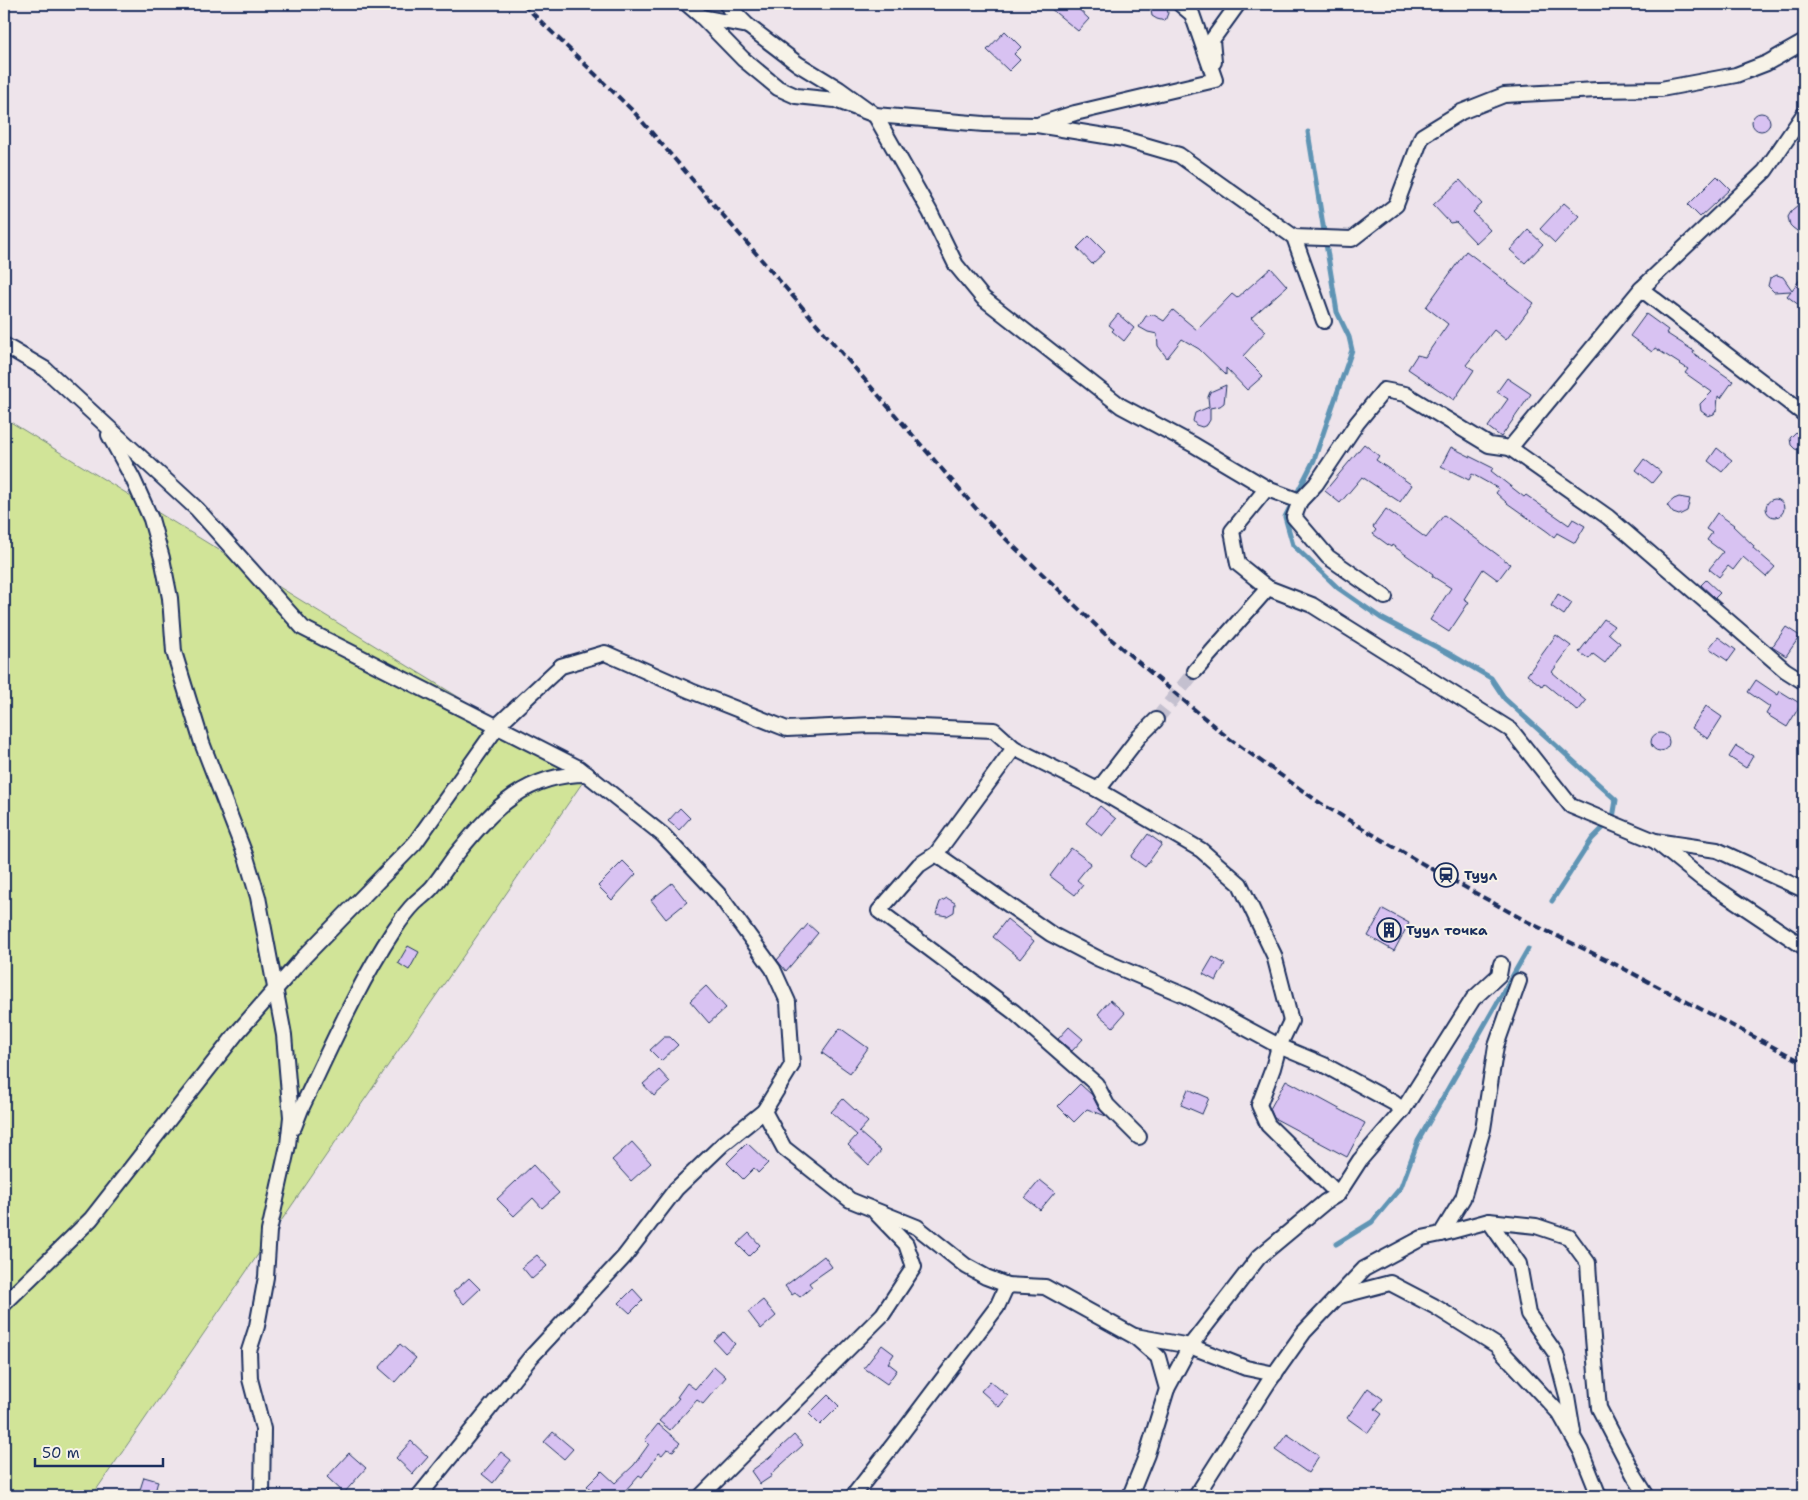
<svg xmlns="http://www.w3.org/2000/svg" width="1808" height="1500" viewBox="0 0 1808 1500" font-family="'Shantell Sans',sans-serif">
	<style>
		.green { fill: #d1e498; stroke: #768a7b }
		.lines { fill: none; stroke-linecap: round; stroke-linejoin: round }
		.stream { stroke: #5f94b4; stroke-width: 5 }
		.building { fill: #d8c2f2; stroke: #1b2f5e }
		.street-tunnel { stroke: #c4c0cf; stroke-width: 14; stroke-dasharray: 14 7; stroke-linecap: butt }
		.street-casing { stroke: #1b2f5e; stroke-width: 18 }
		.street { stroke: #f7f3e8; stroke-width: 14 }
		.rail { stroke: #1b2f5e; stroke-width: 4; stroke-dasharray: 8 4; stroke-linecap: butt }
		.labels { text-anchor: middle; stroke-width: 4; stroke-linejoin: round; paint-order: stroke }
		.poi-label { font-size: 14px; font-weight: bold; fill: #1b2f5e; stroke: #f7f3e8; text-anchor: start }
	</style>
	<rect width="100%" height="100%" fill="#eee4eb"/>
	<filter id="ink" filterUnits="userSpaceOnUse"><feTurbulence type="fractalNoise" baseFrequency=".02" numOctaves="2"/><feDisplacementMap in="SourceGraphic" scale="10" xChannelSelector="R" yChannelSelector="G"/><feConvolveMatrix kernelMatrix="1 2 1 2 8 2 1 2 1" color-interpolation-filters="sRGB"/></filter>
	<g filter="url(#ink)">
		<!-- green -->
		<path class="green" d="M4,418l583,358 -495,720h-88z"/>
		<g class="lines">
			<!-- stream -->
			<g class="stream">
				<path d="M1308,132l29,180 12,25 3,13 -38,110 -29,57 8,28 45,43 43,30 67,35 43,25 14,21 111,101 -3,18 -21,21 -40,62"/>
				<path d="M1336,1244l36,-22 29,-35 17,-46 110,-192"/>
			</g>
		</g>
		<!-- building -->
		<g class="building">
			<path d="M1045,4h28l16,15 -11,12z"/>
			<path d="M1154,4h12l2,9 -3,8 -8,-2 -5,-3 -1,-6z"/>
			<path d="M1005,31l16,16 -7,7 6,6 -11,11 -22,-21z"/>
			<circle cx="1761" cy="122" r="9"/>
			<path d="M1717,176l13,13 -30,28 -12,-12z"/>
			<path d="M1460,180l22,24 -9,8 17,18 -14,13 -20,-21 -6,1 -17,-18z"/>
			<path d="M1804,200v36l-11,-8 -3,-3 -2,-8 4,-7z"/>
			<path d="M1564,203l15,13 -24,27 -15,-14z"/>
			<path d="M1528,230l15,14 -18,19 -15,-13z"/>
			<path d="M1089,236l16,16 -13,12 -15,-16z"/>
			<path d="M1466,251l68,52 -28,37 -12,-10 -28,35 8,5 -20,30 -46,-31 9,-14 8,2 23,-33 -22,-17z"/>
			<path d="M1271,268l16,18 -36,32 15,13 -23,25 20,20 -16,14 -21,-22v7l-27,-26 -17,-10 -15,19 -9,-12 -1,-12 -9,-2 -9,-5 7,-11 8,-1 10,6 9,-11 24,20 35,-36 5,4z"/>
			<path d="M1804,274v35l-17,-13 4,-5 -17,1 -6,-6 2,-8 7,-3 6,2 9,13z"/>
			<path d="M1118,314l16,14 -10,13 -12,-10 2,-2 -5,-4z"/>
			<path d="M1646,314l22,16 -2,3 28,18 -1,2 40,28 -12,17 -3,-2 -1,13 -3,5 -6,2 -7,-5 -1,-7 12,-12 -27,-19 3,-4 -33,-21 -3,4 -22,-16z"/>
			<path d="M1507,378l24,16 -30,43 -13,-10 20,-28 -11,-7z"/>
			<path d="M1226,385l-2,18 -4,3 -10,2v12l-3,5 -5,2 -6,-2 -3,-4 2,-8 14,-6 -1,-10 2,-5z"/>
			<path d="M1796,432h8v19l-9,-2 -4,-4 -1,-7z"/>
			<path d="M1364,444l15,12 -3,4 36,25 -12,17 -38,-25 -22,26 -15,-12z"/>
			<path d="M1451,447l42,21 -2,3 33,26 2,-2 43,30 4,-6 12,7 -10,17 -18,-10 -3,4 -6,-5 -41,-29 -11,-10 3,-4 -27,-15 -3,6 -28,-14z"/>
			<path d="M1717,448l15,12 -10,12 -14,-11z"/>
			<path d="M1644,459l17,13 -9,11 -16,-13z"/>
			<path d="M1679,497l11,2 -3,12 -8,4 -6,-2 -6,-8 7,-6z"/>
			<circle cx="1775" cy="508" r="9"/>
			<path d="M1386,509l40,29 18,-23 66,49 -12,16 -15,-11 -19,30 5,3 -20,30 -19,-12 21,-32 -19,-12 1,-2 -41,-29 -1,2 -18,-13 3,-4 -3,-3z"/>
			<path d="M1717,513l17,12 -1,1 21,20 -1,2 22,19 -9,10 -23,-20 -10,13 -5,-4 -9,11 -10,-8 14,-17 -16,-12 5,-7 -6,-4z"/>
			<path d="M1706,580l14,13 -5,5 -14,-13z"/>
			<path d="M1558,594l14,9 -8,12 -13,-9z"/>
			<path d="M1604,619l10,7 -6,7 12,10 -15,20 -12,-9 -4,5 -10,-7z"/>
			<path d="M1786,627l14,9 -14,20 -14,-9z"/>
			<path d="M1556,635l15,11 -19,26 34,29 -8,10 -34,-28 -2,3 -15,-11z"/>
			<path d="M1718,637l18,13 -8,11 -19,-13z"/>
			<path d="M1756,680l22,15 2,-4 21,13 -14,23 -21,-13 4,-7 -22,-15z"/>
			<path d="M1706,706l16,11 -14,22 -16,-11z"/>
			<circle cx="1660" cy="742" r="9"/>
			<path d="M1736,746l17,10 -7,12 -17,-11z"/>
			<path d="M1100,806l16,13 -14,17 -16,-13z"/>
			<path d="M680,808l10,10 -11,12 -11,-9z"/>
			<path d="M1148,834l14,10 -17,23 -14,-10z"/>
			<path d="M1071,848l20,15 -14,17 6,5 -8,10 -25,-19z"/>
			<path d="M623,861l13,13 -24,26 -14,-14z"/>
			<path d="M672,883l15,19 -21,17 -15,-19z"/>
			<path d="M947,898l8,5 -1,9 -7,4 -11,-2 4,-12z"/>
			<path d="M1383,909l26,14 -15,28 -26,-15z"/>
			<path d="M1007,919l27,22 -14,18 -27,-22z"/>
			<path d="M808,924l10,9 -32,38 -9,-11z"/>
			<path d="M408,946l11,6 -10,18 -11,-7z"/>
			<path d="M1213,957l12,7 -9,17 -13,-7z"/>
			<path d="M706,986l20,22 -17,15 -19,-22z"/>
			<path d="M1110,1000l15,13 -12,14 -15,-13z"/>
			<path d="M1069,1027l14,12 -11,12 -14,-12z"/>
			<path d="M840,1028l28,20 -18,25 -28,-20z"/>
			<path d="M664,1037h6l8,8 -17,16 -11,-11z"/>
			<path d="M659,1070l11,12 -16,14 -11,-12z"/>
			<path d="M1286,1080l79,43 -18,34 -73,-39 -4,-9z"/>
			<path d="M1080,1084l12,11 7,14 7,7 -19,-7 -13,13 -16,-16z"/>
			<path d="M1188,1089l21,9 -7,16 -21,-9z"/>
			<path d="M843,1099l25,23 -9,10 22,19 -12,14 -21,-20 9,-10 -26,-23z"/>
			<path d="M632,1142l19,21 -20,18 -19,-21z"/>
			<path d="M747,1143l21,20 -10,10 -4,-5 -11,11 -16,-16z"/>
			<path d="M533,1165l26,28 -17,15 -9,-10 -19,18 -17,-17z"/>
			<path d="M1040,1180l15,12 -15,18 -15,-12z"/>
			<path d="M749,1233l11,12 -11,11 -12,-12z"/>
			<path d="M537,1255l10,11 -15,13 -10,-12z"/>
			<path d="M824,1256l8,11 -23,16 3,4 -12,10 -5,-4 -3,2 -7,-9z"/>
			<path d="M469,1278l11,11 -16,15 -11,-12z"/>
			<path d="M633,1289l10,11 -13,13 -11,-10z"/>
			<path d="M763,1300l13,16 -15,13 -13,-17z"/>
			<path d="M724,1332l11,12 -10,9 -11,-12z"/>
			<path d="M400,1344l16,14 -21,24 -16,-14z"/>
			<path d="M882,1345l12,9 -6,9 9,7 -10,14 -23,-16z"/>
			<path d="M714,1366l12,11 -23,27 -6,-4 -27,30 -11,-9 20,-23 -2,-1 10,-14 8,6z"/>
			<path d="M990,1381l18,15 -9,11 -18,-16z"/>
			<path d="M1368,1388l15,11 -8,10 7,5 -14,19 -21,-15z"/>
			<path d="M828,1395l11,11 -19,19 -11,-11z"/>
			<path d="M658,1424l22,19 -7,8 -6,-2 -5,6 -3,-2 -17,24 -3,-2 -15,17 5,4h-31l-11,-10 15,-15 13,12 19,-18 15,-21 -4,-4z"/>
			<path d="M553,1432l20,17 -9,10 -20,-17z"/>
			<path d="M1287,1434l32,22 -11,17 -33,-23z"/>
			<path d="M794,1435l9,10 -32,29 1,2 -12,8 -9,-13 18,-13z"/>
			<path d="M411,1441l17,16 -15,17 -17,-16z"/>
			<path d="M501,1452l10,8 -18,23 -11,-9z"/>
			<path d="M349,1453l17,15 -22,25 -17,-16z"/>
			<path d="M144,1477l14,4 -4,15h-16z"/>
		</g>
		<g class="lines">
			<!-- street-tunnel -->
			<path class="street-tunnel" d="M1156,720l39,-49"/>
			<!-- street casing -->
			<g class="street-casing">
				<g id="street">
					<path d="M687,4l15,13 41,42 35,29 18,8 39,4 40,15 109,9 53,1 87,14 55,16 115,82 30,84"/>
					<path d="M726,4l22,22 50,38 41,25 36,26 55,97 26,53 27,33 138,108 73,39 76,45 30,11"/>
					<path d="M702,17l46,9"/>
					<path d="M1214,62l-2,-22 26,-36"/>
					<path d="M1040,124l35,-11 140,-33 -23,-66 -12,-10"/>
					<path d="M1294,237l58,2 44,-34 26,-69 39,-24 43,-17 93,-5 64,-1 75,-14 31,-12 37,-21"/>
					<path d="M1641,289l163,125"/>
					<path d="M4,345l41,24 152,140 106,119 276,140 84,67 57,61 53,73 15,33 4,63 -28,46 -41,33 -47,45 -52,68 -93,100 -112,139"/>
					<path d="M109,435l24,44 18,40 11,39 8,40 4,54 28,91 44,114 12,40 26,138 7,82 -3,28 -19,86 -3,46 -9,49 -8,25 1,28 13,50 -1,67"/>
					<path d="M1510,448l98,69 177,153 19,12"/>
					<path d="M1267,488l-35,43 6,33 30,24 44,17 199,125 60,76 84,35 62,9 87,40"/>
					<path d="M1385,597l-57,-40 -34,-40 6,-16 16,-17 41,-61 27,-33 21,4 84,51 21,3 131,-159 124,-118 39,-57"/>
					<path d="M1195,671l73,-83"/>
					<path d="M1098,790l41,-53 17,-17"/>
					<path d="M1655,841l46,37 103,69"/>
					<path d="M936,854l115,80 48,25 87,37 93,50 -6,22 -14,37 9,20 70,69 -13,8 -66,55 -69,89 -23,43"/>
					<path d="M764,1111l20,37 66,52 67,27 49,39 20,11 21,8 38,2 89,49 24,21 9,32 -20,65 -17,42"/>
					<path d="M294,1127l7,-18c29,-60 56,-123 93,-179 6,-9 13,-19 21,-27 6,-6 14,-11 19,-18 9,-11 16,-23 25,-34 36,-44 67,-77 128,-77"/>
					<path d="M1139,1137l-32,-32 -11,-21 -82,-72 -135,-101 40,-46 17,-11 78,-106 84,42 103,60 39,34 34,71 17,66 -12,25 45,19 70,38 9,7"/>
					<path d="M1338,1194l22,-34 43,-50 70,-111 26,-24 2,-11"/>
					<path d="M1489,1221l30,43 9,50 28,40 11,42 6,36"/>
					<path d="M1441,1234l48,-13 47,5 33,11 19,26 4,63 7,82 36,69 12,19"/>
					<path d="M1340,1296l50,-13 44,23 62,39 64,69 21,37 18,45"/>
					<path d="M4,1304l87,-85 145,-185 66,-75 113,-116 85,-120 61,-57 44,-13 86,38 96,38 85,-4 122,5 20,18"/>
					<path d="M1135,1336l55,10 56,22 29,6"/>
					<path d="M701,1496l182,-182 31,-47 -8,-23 -30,-31"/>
					<path d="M853,1496l40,-51 104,-138 10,-22"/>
					<path d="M1196,1496l72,-113 36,-51 60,-63 58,-31 19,-4 22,-36 20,-69 13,-83 23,-65"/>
				</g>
			</g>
			<!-- street -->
			<use href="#street" class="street"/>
			<!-- rail -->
			<path class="rail" d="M523,4l111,108 351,407 120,115 122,103 93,66 96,57 108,60 85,41 195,102"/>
		</g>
	</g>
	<!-- icons -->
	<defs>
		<g id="station-ring" transform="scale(1.25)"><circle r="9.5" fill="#f7f3e8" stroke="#1b2f5e" stroke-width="1.5"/><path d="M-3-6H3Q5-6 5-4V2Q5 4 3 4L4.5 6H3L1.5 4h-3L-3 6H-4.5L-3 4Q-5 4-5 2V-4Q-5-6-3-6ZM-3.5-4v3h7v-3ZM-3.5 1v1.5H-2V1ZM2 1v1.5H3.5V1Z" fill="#1b2f5e"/></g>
		<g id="building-ring" transform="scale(1.25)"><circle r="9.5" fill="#f7f3e8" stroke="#1b2f5e" stroke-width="1.5"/><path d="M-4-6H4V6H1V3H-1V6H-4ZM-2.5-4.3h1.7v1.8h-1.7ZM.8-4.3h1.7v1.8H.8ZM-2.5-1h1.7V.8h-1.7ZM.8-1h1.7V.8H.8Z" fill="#1b2f5e"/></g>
	</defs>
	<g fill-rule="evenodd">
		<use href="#station-ring" x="1446" y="875"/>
		<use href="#building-ring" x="1389" y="930"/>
	</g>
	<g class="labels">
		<!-- poi labels -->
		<g class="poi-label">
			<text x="1464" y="880">Туул</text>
			<text x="1406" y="935">Туул точка</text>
		</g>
	</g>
	<!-- margin -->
	<rect width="1808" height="1500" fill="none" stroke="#f7f3e8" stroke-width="20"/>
	<rect x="10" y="10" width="1788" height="1480" fill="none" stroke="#1b2f5e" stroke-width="2" filter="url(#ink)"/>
	<!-- scale -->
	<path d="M35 1458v8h128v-8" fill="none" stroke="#1b2f5e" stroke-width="2.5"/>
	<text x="42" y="1458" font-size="15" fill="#1b2f5e" stroke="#f7f3e8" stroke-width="4" paint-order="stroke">50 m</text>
</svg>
